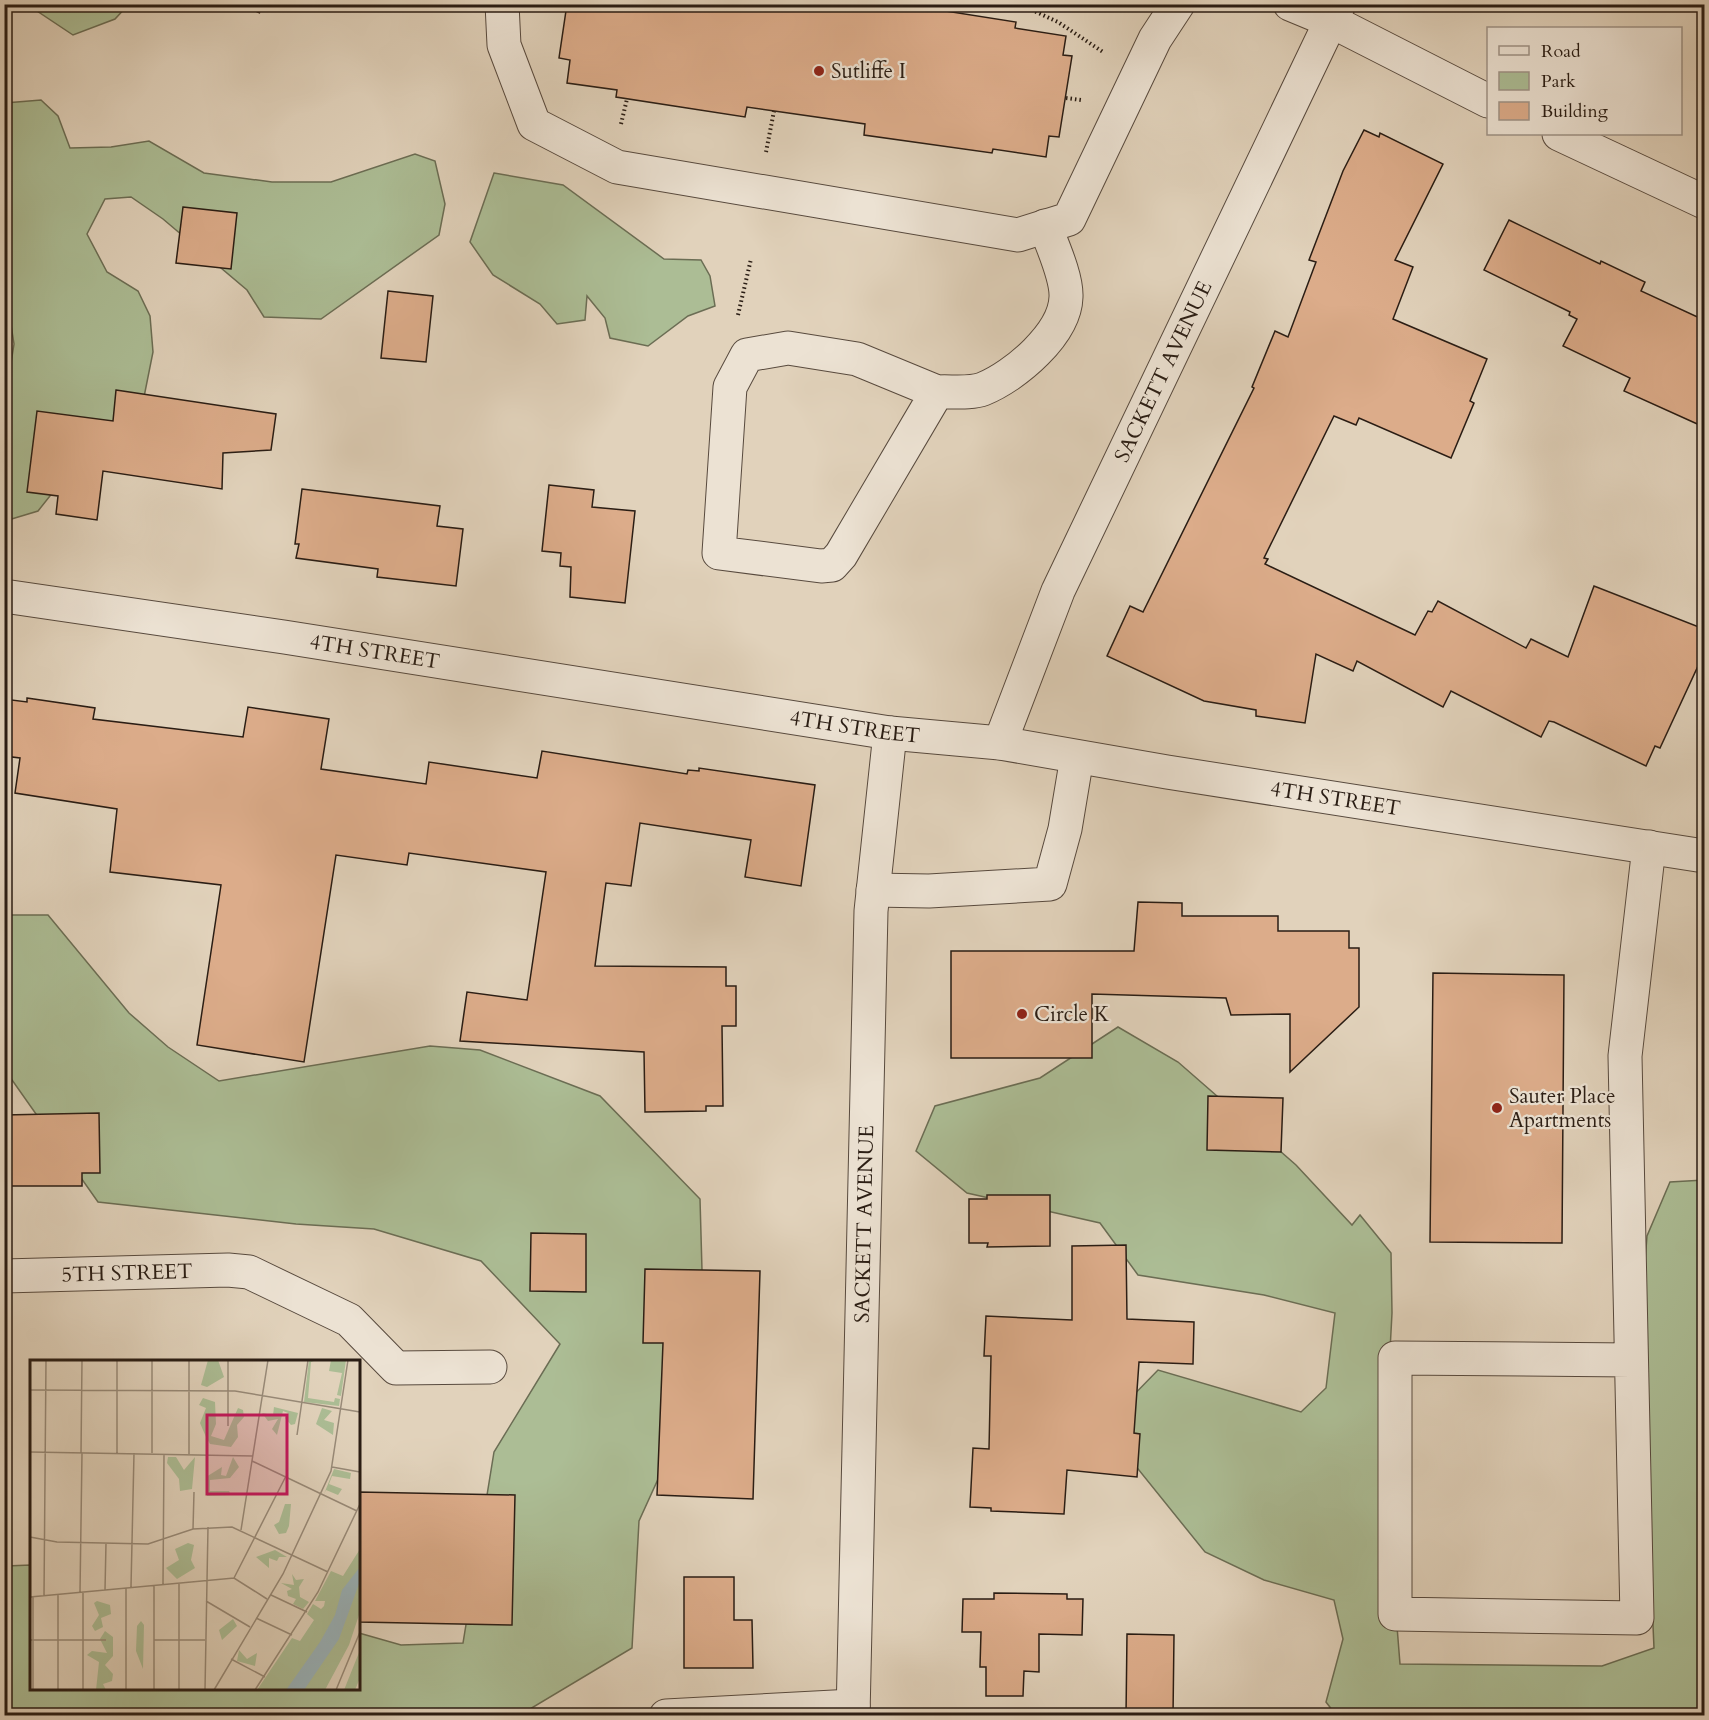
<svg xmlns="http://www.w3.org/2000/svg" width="1709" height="1720" viewBox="0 0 1709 1720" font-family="Cardo,serif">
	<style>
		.green { fill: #acbd95; stroke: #6b6d54; stroke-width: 1.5 }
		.building { fill: #dcac8a; stroke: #2a1d14; stroke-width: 1.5 }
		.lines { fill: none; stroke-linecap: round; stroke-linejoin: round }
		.minor-casing { stroke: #584a3e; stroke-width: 35 }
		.path { stroke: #2a1d14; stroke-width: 4; stroke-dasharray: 1.5 3; stroke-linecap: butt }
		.minor { stroke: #ece2d3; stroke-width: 33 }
		.poi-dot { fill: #8f2418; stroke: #ece2d3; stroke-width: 2 }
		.labels { text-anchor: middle; stroke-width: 4.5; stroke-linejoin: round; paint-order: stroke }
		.poi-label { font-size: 21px; fill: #2a1d14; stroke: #ece2d3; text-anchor: start }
		.street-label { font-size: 21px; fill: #2a1d14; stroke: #ece2d3 }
		.inset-road { fill: none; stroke: #988a78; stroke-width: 1.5 }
		.view { fill: #c2185b; fill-opacity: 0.15; stroke: #c2185b; stroke-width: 3 }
		.inset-edge { fill: none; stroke: #2a1d14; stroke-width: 3 }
	</style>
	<rect width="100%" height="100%" fill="#e1d2bb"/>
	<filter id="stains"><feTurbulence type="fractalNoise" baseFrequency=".00333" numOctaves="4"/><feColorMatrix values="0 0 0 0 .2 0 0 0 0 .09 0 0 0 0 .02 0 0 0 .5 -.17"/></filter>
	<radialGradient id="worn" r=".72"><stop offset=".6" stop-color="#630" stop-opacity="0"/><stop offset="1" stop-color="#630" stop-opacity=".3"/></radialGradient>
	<!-- green -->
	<g class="green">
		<path d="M28,5h100l-13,14 -42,16z"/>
		<path d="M41,100l17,16 12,32 41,-1 38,-6 55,32 68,9h59l84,-28 20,7 10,43 -6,31 -118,84 -57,-2 -17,-27 -84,-71 -32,-22 -26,2 -18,35 20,38 31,19 12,25 3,36 -11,55 -42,26 -62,78 -33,10v-120l9,-57 -6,-38 -4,-3 1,-200z"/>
		<path d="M494,173l69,12 101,74 37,1 9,16 5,30 -27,10 -40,30 -38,-8 -5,-20 -18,-22 -2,24 -28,4 -17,-20 -47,-29 -23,-33z"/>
		<path d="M5,915h43l81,98 39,34 51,34 211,-35 50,4 120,46 100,103 5,177 -66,145 -7,127 -112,67h-515l1,-149 25,-1 1,123h326l1,-55 42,12 62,-2 31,-191 66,-108 -79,-83 -107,-32 -78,-5 -198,-22 -93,-132z"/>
		<path d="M1118,1027l60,35 118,103 56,60 8,-10 31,38 1,60 -8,150 16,201 202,2 52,-18 -14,-321 7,-91 23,-54 34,-2v535h-368l-10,-13 17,-63 -9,-39 -70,-20 -59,-28 -75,-93 -9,-51 37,-38 143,42 25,-24 9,-75 -71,-18 -126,-20 -38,-52 -133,-30 -51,-42 19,-45 105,-28z"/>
	</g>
	<!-- building -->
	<g class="building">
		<path d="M567,4h334l115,18 -1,6 51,8 -3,19 9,1 -13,81 -10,-1 -3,21 -53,-8 -1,4 -128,-18 1,-11 -118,-17 -2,10 -129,-20 1,-7 -50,-7 3,-23 -11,-2z"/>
		<path d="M1364,130l15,7 1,-4 63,31 -48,96 18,7 -20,52 94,40 -17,42 4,2 -23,55 -92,-40 -3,7 -22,-9 -70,142 4,1 -3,5 150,71 13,-24 4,1 6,-11 88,47 5,-9 37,18 26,-71 110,43v24l-44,95 -5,-2 -9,20 -92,-44 -5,-1 -8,16 -90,-46 -8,16 -86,-46 -4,10 -37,-17 -11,69 -49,-7v-6l-52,-9 -97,-45 23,-50 13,6 111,-224 -2,-1 23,-56 13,6 28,-75 -7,-2 34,-89z"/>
		<path d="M183,207l54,6 -6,56 -55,-6z"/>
		<path d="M1509,220l91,44 1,-3 44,21 -4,9 63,29v107l-80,-36 6,-13 -67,-32 14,-27 -8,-4 1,-3 -86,-42z"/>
		<path d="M388,291l45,5 -7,66 -45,-4z"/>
		<path d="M116,390l160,24 -5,36 -48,3 -1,36 -119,-18 -6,49 -41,-6 2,-18 -31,-4 10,-81 76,10z"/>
		<path d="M549,485l45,5 -2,17 43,4 -10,92 -55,-6 1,-30 -11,-1 1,-13 -19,-2z"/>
		<path d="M302,489l138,17 -3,20 26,3 -7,57 -79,-9 1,-8 -82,-11 3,-14h-4z"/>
		<path d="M27,698l68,10 -2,11 150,18 5,-30 81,12 -8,50 105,15 3,-22 108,16 5,-27 145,23 1,-4 11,1v-3l116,17 -14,101 -56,-9 6,-37 -111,-17 -9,63 -25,-3 -11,83 131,1v19h10v40h-14l1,80h-17v5l-61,1 -1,-60 -184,-11 7,-49 60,8 19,-128 -137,-19 -2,12 -71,-10 -32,207 -107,-17 24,-160 -111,-13 7,-63 -102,-16 5,-35 -16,-2v-57l23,3z"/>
		<path d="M1138,902l44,1v13h96v15h71v17h10v59l-69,65v-58l-59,1 -5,-17 -134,-4v64h-141v-107h183z"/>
		<path d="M1433,973l131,2 -2,268 -132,-1z"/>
		<path d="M1208,1096l75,2 -2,54 -74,-2z"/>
		<path d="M99,1113l1,60h-18v13h-78v-71z"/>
		<path d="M987,1195h63v51l-63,1 1,-4h-19v-44h18z"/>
		<path d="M531,1233l55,1v58l-56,-1z"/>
		<path d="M1126,1245l1,74 67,3 -1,42 -54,-2 -5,71 6,1 -3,43 -70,-7 -3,44 -73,-3v-3l-21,-1 3,-59 16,1 2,-93h-7l2,-40 86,4v-74z"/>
		<path d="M645,1269l115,2 -7,228 -96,-4 6,-152h-20z"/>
		<path d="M358,1492l157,3 -3,130 -154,-3z"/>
		<path d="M684,1577h50v43h18l1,48h-69z"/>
		<path d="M994,1593l73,1v5h16l-1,36 -43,-1v38l-15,-1 -1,25h-37v-29h-6l1,-35h-19l1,-33h31z"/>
		<path d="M1127,1634l47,1 -1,81h-47z"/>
	</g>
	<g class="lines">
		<!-- minor casing -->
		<g class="minor-casing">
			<g id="minor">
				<path d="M502,4l2,41 30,79 83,43 401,68 51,-16 86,-180 23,-35"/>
				<path d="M1290,4l41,17 157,80"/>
				<path d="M1559,134l145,68"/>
				<path d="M937,392l-80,-33 -69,-11 -41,7 -17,32 -11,166 102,13 11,-1 9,-10 96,-163c13,-1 33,2 46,-3 32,-13 82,-55 83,-92 1,-20 -14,-52 -21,-71"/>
				<path id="s1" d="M4,596l280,41 606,96 110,10 167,29 537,84"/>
				<path id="s2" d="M1000,743l58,-152 281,-587"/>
				<path d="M873,890l56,1 121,-7 15,-55 12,-72"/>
				<path id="s3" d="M4,1276l224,-6 21,2 100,48 47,48 94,-1"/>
				<path d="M1631,1360l-236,-2v256l242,4 -12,-562 24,-209"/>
				<path d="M666,1716l187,-10"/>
				<path id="s4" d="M853,1716l18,-805 19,-178"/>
			</g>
		</g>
		<!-- path -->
		<g class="path">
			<path d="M1019,4l39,18 45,30"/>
			<path d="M258,13l4,-9"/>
			<path d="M1066,98l15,2"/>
			<path d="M621,124l6,-25"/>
			<path d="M766,152l8,-41"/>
			<path d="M738,315l13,-56"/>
		</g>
		<!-- minor -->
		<use href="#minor" class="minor"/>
	</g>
	<!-- markers -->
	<g class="poi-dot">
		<circle cx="819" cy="71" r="6"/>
		<circle cx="1022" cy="1014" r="6"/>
		<circle cx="1497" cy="1108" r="6"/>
	</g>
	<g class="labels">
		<!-- poi labels -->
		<g class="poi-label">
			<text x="831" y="78">Sutliffe I</text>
			<text x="1034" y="1021">Circle K</text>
			<text x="1509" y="1103">Sauter Place<tspan x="1509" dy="24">Apartments</tspan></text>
		</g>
		<!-- street labels -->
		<g class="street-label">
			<text dy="7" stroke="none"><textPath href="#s2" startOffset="406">SACKETT AVENUE</textPath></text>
			<text dy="7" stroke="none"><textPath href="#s1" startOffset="375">4TH STREET</textPath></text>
			<text dy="7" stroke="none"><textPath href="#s1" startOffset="861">4TH STREET</textPath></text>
			<text dy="7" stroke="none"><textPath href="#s1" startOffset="1347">4TH STREET</textPath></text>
			<text dy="7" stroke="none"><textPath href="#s4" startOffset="492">SACKETT AVENUE</textPath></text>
			<text dy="7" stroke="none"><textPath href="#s3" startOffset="123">5TH STREET</textPath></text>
		</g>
	</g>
	<!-- overview -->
	<g transform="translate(30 1360)">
		<rect width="330" height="330" fill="#e1d2bb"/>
		<path d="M178,0h10l6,17 -17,10 -6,-2zM279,0h8l-6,2 -3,36 26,4 1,-4 5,1 -1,7 -35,-4zM301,0h15l-5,36 -4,-1 5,-22 -13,-2zM173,38l12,4 1,22 -5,12 13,4 14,-32 5,2 1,7 -7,8 1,12 -7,10 -21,-3 -4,-7 -6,-14 6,-15 -7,-3zM244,47l24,6 -3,11 -4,1 -6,-7 3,-5 -5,-2 -6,24 -5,-6 6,-10 -10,2 -6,-8 11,2zM292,48l10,3 -8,9 10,3 -1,12 -17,-11zM138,97h8l8,13 11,-13 -3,32 -12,2 -1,-12 -12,-16zM203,97l6,10 -9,11 -20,2v11h19l2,4 -24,1 -1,-19 16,-10 -1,8 5,1zM304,109l17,4 -1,6 -18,-3 -3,8 13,5 -4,6 -12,-5 -2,4zM255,144h6l-2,22 -3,7 -7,1 -5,-9 5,-3zM158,183l6,2 -3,15 4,8 -18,11 -11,-11 13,-8 -4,-11zM330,189v63l-11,33 -24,45h-68l35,-52 8,3 14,-21 -7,-6 6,-10 8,5 3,-3 1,-5h-10l16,-30 12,5zM245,190l12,7h-8l-2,4 -8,-3v10l-13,-11zM262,214l4,6 8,-1 -5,8 1,10 9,5 -6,7 -10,-5 3,-5 -8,-3 -1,-5 5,-2 -11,-6 13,2zM67,241l13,4 1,9 -10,4 2,9 -8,4 -3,-5 7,-11 -5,-12zM203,259l4,7 -15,14 -3,-10zM111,261l3,4 -1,44 -7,-18 1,-25zM75,271l8,6v19l-8,9 8,9 -1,7 -9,3 3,6h-10l3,-28 -12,-7 5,-4 15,2 -7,-14zM209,290l8,9 10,-6 -2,13 -18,-5zM330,290v28l-5,12h-11z" fill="#acbd95"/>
		<path d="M330,207v14l-21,58 -35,51h-18l34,-48 15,-27 7,-25z" fill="#9ab4bc"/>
		<path class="inset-road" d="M159,0v94M0,30l205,1 125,21M198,66v-66M267,75l11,-75M0,92l223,4M51,93l1,-93M87,93v-93M122,93v-93M222,101l105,50M302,107l28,5M163,169l1,-37M211,170l27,-170M0,177l27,5 91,2 45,-15 39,-2 96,45M204,218l52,-102M149,223v107M133,224l1,-130M124,225v105M101,227l3,-134M96,228v102M75,230l1,-47M50,232l2,-139M28,234v96M241,235l36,17M14,236l2,-236M0,237l204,-19 33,21M3,237v93M176,241l44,26M226,258l36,17M1,280h75M124,280h51M201,299l34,18M53,330v-98M175,330l3,-163M184,330l69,-116 48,-103 17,-111M225,330l63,-98 42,-88M306,330l24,-58"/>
		<path class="view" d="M177,55h80v79h-80z"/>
		<rect width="330" height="330" class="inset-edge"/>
	</g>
	<!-- margin -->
	<rect width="1709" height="1720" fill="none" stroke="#e1d2bb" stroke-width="24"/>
	<rect x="6" y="6" width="1697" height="1708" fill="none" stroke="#2a1d14" stroke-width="3"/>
	<rect x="12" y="12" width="1685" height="1696" fill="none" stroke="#2a1d14" stroke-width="1.5"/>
	<!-- legend -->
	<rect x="1487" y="27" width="195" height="108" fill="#ece2d3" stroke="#9e9387" stroke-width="1.5"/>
	<rect x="1499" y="46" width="30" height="9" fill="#ece2d3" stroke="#9e9387" stroke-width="1.5"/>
	<text x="1541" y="57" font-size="18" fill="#2a1d14">Road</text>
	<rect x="1499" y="72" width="30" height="18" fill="#acbd95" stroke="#9e9387" stroke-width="1.5"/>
	<text x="1541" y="87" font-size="18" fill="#2a1d14">Park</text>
	<rect x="1499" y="102" width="30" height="18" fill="#dcac8a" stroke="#9e9387" stroke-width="1.5"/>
	<text x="1541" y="117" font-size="18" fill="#2a1d14">Building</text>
	<rect width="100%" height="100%" filter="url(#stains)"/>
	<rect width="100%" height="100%" fill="url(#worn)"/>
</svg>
